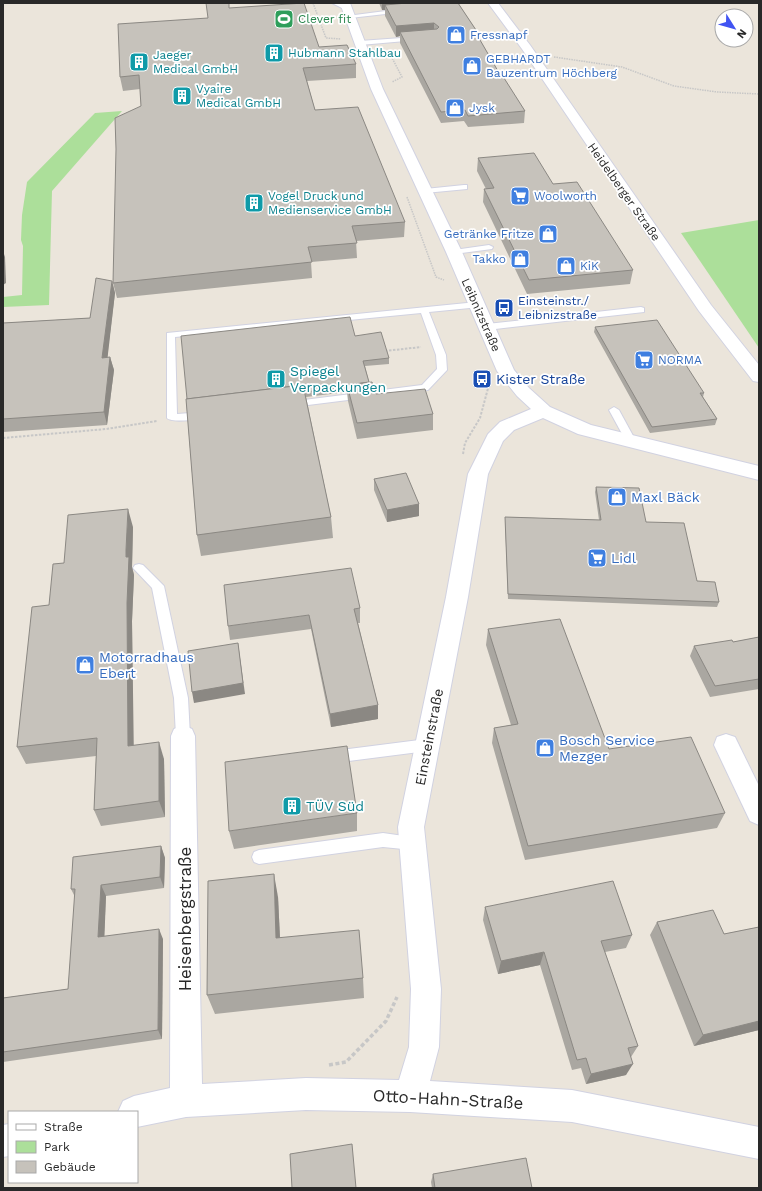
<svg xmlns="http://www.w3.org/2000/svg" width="762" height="1191" viewBox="0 0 762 1191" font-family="'Work Sans',sans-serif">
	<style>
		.green { fill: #acdf9a }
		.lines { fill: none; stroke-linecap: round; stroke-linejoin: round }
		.lane-casing { stroke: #d1d2e1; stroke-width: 2 }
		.street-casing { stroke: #d1d2e1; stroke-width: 2 }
		.path-far2 { stroke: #c7c7c7; stroke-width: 1.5; stroke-dasharray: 1.5 1; stroke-linecap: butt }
		.path-far1 { stroke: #c7c7c7; stroke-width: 2; stroke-dasharray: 2.5 1.5; stroke-linecap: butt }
		.path { stroke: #c7c7c7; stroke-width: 3.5; stroke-dasharray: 4 2.5; stroke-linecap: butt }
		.lane { fill: #fff; fill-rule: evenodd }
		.street { fill: #fff; fill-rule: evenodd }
		.wall { fill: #aaa7a1 }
		.shaded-wall { fill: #8b8883 }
		.building { fill: #c6c2bb; stroke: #8b8883 }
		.labels { text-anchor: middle; stroke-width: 3.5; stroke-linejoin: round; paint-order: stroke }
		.far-leisure-label { font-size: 12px; fill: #27864d; stroke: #fff; text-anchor: start }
		.far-shop-label { font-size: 12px; fill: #366cbe; stroke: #fff; text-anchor: start }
		.far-culture-label { font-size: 12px; fill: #0d838f; stroke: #fff; text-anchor: start }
		.far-street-label { font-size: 12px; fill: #292929; stroke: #fff }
		.far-transit-label { font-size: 12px; fill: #164399; stroke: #fff; text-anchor: start }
		.culture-label { font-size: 14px; fill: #0d838f; stroke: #fff; text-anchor: start }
		.transit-label { font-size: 14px; fill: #164399; stroke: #fff; text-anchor: start }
		.shop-label { font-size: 14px; fill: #366cbe; stroke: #fff; text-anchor: start }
		.street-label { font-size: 14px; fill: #292929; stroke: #fff }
		.near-street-label { font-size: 17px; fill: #292929; stroke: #fff }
	</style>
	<rect width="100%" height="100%" fill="#ebe5db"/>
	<!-- green -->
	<g class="green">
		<path d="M122,111l-70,80 -3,114 -46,2v-10l19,-2 1,-49 -2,-6 1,-25 5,-33 68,-69z"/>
		<path d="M759,220v128l-78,-115z"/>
	</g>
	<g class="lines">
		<!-- lane casing -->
		<g class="lane-casing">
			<g id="lane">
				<path d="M332,3h8l11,6 -5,1z"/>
				<path d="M401,9l2,3 -53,6 -3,-2z"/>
				<path d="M415,37l2,1v2l-57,5 -3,-2 3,-2z"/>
				<path d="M464,185h3v4l-42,4 -4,-2 4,-2z"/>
				<path d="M489,245l4,2 -1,2 -38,5 -4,-2 4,-2z"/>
				<path d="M477,302l3,1v4l-51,5 17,43 1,15 -19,20 -136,17 -5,-3 1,-2 134,-17 15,-16 -1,-14 -15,-42 -246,24 2,77 27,-2 5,3c-5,5 -38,8 -42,3v-85z"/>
				<path d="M641,307l3,1v4l-157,18 -5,-3 5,-3z"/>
				<path d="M614,407l5,3 18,33 -1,2 -4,1 -5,-3 -18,-33z"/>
				<path d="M139,564l4,1 21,21 24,112 2,38 -2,4 -5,2 -5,-2 -2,-4 -2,-38 -22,-110 -19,-20 2,-3z"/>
				<path d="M427,739l5,2 2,4 -2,4 -5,2 -94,12 -5,-2 -2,-4 2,-4 5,-2z"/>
				<path d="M383,833l35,5 2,5 -2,5 -5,2 -30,-3 -124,17 -5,-2 -2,-5 2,-5 5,-2z"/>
			</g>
		</g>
		<!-- street casing -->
		<g class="street-casing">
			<g id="street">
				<path d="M340,3h10l33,86 79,163 52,118 15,18 21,19 41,18 168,41v14l-181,-46 -35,-16 -29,12 -11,11 -15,33 -20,123 -44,230 17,162 -2,58 -9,34 142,9 187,37v32l-187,-37 -162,-10 -104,-2 -120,7 -49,10v-15h-19l5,-11 11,-5 36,-8 1,-352 3,-7 9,-4 9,4 3,7 7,348 104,-6 93,2 10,-33 2,-58 -13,-162 48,-230 22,-123 20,-40 12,-12 31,-13 -14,-13 -20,-25 -51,-119 -75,-163z"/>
				<path d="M488,3h10l32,42 181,260 48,60v17l-6,-1 -54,-70 -177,-262z"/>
				<path d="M726,734l9,3 24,49v39l-9,-4 -36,-76 3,-8z"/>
				<path d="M9,1124v32l-6,1v-32z"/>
			</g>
		</g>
		<!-- path-far2 -->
		<g class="path-far2">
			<path d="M313,3l13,35 15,1"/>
			<path d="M390,54l12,23 -10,5"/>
			<path d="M554,57l68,10 52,19 43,6 42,2"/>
			<path d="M407,197l29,80 8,3"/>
		</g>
		<!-- path-far1 -->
		<g class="path-far1">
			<path d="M385,351l36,-4"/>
			<path d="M3,438l103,-9 51,-8"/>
			<path d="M463,454l2,-11 15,-25 10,-37"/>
		</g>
		<!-- path -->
		<path class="path" d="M329,1065l17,-3 40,-41 11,-24"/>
		<!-- lane -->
		<use href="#lane" class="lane"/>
		<!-- street -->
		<use href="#street" class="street"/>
	</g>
	<!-- wall -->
	<g class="wall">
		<path d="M379,3h79l20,30v4l24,41 23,33 -1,12 -56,4 -4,-6 -23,2 -41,-80v-7l-4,1 -11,-21v-6h-3z"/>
		<path d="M229,8l90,39 37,17v14l-49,3 8,29 90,112 -1,15 -48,4 1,17 -46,4 1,16 -195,20 -4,-15 28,-177 -1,-17 -17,2 -3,-14 88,-59z"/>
		<path d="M478,158l75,26 80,86 -3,14 -103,10 -44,-92 1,-13h2l-9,-18z"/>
		<path d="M112,281l3,12 -8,65 3,-1 4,13 -7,55 -104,7v-109l87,-5z"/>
		<path d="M595,327l109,66 -1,4 14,22 -2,6 -65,8 -56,-101z"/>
		<path d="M355,336l34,22v6l-24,2 4,16 7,12 57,20v16l-76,9 -9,-38 -1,-9 -41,5 25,120 2,21 -132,18 -4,-21 -11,-136z"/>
		<path d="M374,479l45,25v12l-32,6 -13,-32z"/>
		<path d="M596,487l50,35 51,59 22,21 -2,5 -209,-8 -3,-77v-5l94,3 -4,-28z"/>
		<path d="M133,527l-1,40 2,8 -2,46 1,124 31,14 1,58 -64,9 -7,-16 2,-54 -70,8 -9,-17 32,-142z"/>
		<path d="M360,608v15h-2l20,82v14l-47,8 -20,-98 -81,11 -2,-14z"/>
		<path d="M488,629l121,120 116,64 -8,15 -192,32 -33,-117 2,-15 17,-3 -25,-80z"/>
		<path d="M759,637v52l-49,8 -20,-41 4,-10 39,-4z"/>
		<path d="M357,813v18l-123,18 -5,-18z"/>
		<path d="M161,846l4,12 -1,30 -58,8 -2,40 59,3 -1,100 -159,23v-64l65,-9 7,-92 -4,-8z"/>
		<path d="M278,897l2,41 83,40 1,20 -149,16 -8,-19z"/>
		<path d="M485,907l147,28 -6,13 -21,4 33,94 -7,11 -5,18 -40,9 -5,-16 -9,2 -32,-105 -42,9 -15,-54z"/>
		<path d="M657,922l67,12 35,-7v103l-65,16 -44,-111z"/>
		<path d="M433,1174l99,14h-100l-1,-6z"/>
	</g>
	<!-- shaded-wall -->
	<g class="shaded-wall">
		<path d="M382,3h36l-33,2v5h-3z"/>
		<path d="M434,23v11l-34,-2v4l-4,1v-11z"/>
		<path d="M3,251l2,6 1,26 -3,2z"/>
		<path d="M112,281l3,12 -9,78 -4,-13z"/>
		<path d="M110,357l4,13 -7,55 -3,-13z"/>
		<path d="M419,504v12l-32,6v-12z"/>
		<path d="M128,509l5,18 -1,40 2,8 -2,46 2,142 -6,-17 -2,-196z"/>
		<path d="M238,643l7,51 -51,9 -2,-11z"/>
		<path d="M378,705v14l-47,8 -1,-13z"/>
		<path d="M159,742l5,17 1,58 -6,-16z"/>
		<path d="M161,846l4,12 -1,30 -4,-11z"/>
		<path d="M274,874l4,23 3,63 -5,-22z"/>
		<path d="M101,885l5,11 -2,51 -6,-10z"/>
		<path d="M159,929l4,10 -1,100 -4,-9z"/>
		<path d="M544,952l-4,13 -42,9 3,-13z"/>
		<path d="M759,1021v9l-65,16 9,-11z"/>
		<path d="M633,1064l-7,11 -40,9 5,-10z"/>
	</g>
	<!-- building -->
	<g class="building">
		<path d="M206,3h23v5l75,-5 15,44 28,-2 9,19 -53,4 12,42 43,-3 47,115 -53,4 5,17 -49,4 4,15 -199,21 3,-134 -1,-31 26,-12 -2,-31 -19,2 -2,-53 90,-6z"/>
		<path d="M407,3h51l20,30h-2l26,45h2l21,33 -57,5 -3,-6 -24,2 -41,-80 37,-3 2,-2 -5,-4 -38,3 -11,-21z"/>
		<path d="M534,153l19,31 24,-2 56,88 -104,10 -45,-91 10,-1 -16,-30z"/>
		<path d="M96,278l16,3 -10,77 8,-1 -6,55 -101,7v-96l87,-5z"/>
		<path d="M350,317l5,19 26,-4 8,26 -26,3 6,21 -22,3v2l-42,5 -2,-7 -116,14 -6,-63z"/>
		<path d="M657,320l47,73h-4l17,26 -65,8 -57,-100z"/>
		<path d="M372,382l4,12 49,-5 8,25 -76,9 -10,-38z"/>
		<path d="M303,385l28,132 -134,18 -11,-136z"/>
		<path d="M406,473l13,31 -32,6 -13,-31z"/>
		<path d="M596,487l43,1 7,34 38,1 13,58 18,1 4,20 -211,-8 -3,-77 96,3z"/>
		<path d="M128,509l-2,41v7h3l-2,46 1,143 31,-4v59l-65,9 3,-72 -80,9 15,-140 17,-2 4,-41 11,-1 4,-48z"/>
		<path d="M351,568l9,40 -6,1 24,96 -48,9 -21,-99 -81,11 -4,-41z"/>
		<path d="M560,619l49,130 82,-12 34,76 -197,33 -34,-118 24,-4 -30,-95z"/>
		<path d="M759,637v42l-44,7 -21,-40 38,-6 1,2z"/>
		<path d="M238,643l5,40 -51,9 -4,-41z"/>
		<path d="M347,746l10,67 -128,18 -4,-69z"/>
		<path d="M161,846l-1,31 -59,8 -3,52 61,-8 -1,101 -155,22v-54l65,-9 7,-100h-4l2,-32z"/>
		<path d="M274,874l2,64 83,-8 4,48 -156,17 1,-114z"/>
		<path d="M613,881l19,54 -31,6 37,105 -10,2 5,16 -42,10 -5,-16 -9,2 -33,-108 -43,9 -16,-54z"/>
		<path d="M713,910l11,24 35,-7v94l-56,14 -46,-113z"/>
		<path d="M352,1144l4,44h-64l-2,-34z"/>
		<path d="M526,1158l6,30h-97l-2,-14z"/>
	</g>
	<!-- icons -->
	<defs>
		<g id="stadium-square" transform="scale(1)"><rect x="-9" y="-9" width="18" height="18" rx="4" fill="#2e9e5b" stroke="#fff"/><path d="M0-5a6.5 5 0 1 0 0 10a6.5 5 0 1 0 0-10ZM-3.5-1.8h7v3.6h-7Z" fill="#fff"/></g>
		<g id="shop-square" transform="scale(1)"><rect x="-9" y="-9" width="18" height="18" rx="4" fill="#3f7fe0" stroke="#fff"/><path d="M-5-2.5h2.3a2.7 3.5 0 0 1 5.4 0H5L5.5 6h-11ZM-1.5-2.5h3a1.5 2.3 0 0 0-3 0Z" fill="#fff"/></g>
		<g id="building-square" transform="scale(1)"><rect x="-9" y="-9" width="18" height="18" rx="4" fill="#0f9aa8" stroke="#fff"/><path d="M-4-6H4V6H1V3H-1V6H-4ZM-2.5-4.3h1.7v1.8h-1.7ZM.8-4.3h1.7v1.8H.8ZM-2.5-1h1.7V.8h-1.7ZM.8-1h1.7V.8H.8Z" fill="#fff"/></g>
		<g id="supermarket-square" transform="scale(1)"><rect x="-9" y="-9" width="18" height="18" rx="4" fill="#3f7fe0" stroke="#fff"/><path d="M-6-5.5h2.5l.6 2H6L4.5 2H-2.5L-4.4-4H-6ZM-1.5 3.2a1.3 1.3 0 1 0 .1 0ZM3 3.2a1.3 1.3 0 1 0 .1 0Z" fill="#fff"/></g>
		<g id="bus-square" transform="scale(1)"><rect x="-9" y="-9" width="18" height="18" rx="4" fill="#1a4fb4" stroke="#fff"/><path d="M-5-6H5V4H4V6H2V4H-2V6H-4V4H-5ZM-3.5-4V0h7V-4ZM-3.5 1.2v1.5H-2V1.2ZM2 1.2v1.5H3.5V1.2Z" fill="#fff"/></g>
	</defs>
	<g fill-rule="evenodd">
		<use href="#stadium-square" x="284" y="19"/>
		<use href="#shop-square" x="456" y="35"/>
		<use href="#building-square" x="274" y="53"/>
		<use href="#building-square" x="139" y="62"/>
		<use href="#shop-square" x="472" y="66"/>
		<use href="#building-square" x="182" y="96"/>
		<use href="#shop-square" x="455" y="108"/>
		<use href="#supermarket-square" x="520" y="196"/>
		<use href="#building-square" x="254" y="203"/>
		<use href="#shop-square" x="548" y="234"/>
		<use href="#shop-square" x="520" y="259"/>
		<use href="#shop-square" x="566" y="266"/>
		<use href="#bus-square" x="504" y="308"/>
		<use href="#supermarket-square" x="644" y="360"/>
		<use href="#building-square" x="276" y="379"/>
		<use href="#bus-square" x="482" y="379"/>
		<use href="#shop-square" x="617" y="497"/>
		<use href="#supermarket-square" x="597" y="558"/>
		<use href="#shop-square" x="85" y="665"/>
		<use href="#shop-square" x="545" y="748"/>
		<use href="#building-square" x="292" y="806"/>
	</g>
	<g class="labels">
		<!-- far-leisure labels -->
		<g class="far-leisure-label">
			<text x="298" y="23">Clever fit</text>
		</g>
		<!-- far-shop labels -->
		<g class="far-shop-label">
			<text x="470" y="39">Fressnapf</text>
			<text x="486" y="63">GEBHARDT<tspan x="486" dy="14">Bauzentrum Höchberg</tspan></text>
			<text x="469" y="112">Jysk</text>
			<text x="534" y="200">Woolworth</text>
			<text x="534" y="238" text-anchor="end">Getränke Fritze</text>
			<text x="506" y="263" text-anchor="end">Takko</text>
			<text x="580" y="270">KiK</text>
			<text x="658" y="364">NORMA</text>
		</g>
		<!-- far-culture labels -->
		<g class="far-culture-label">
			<text x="288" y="57">Hubmann Stahlbau</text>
			<text x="153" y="59">Jaeger<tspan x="153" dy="14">Medical GmbH</tspan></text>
			<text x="196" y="93">Vyaire<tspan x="196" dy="14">Medical GmbH</tspan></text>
			<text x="268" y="200">Vogel Druck und<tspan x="268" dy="14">Medienservice GmbH</tspan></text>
		</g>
		<!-- far-street labels -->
		<g class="far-street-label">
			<text transform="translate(624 192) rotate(55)" y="4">Heidelberger Straße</text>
			<text transform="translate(481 315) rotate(66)" y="4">Leibnizstraße</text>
		</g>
		<!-- far-transit labels -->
		<g class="far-transit-label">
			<text x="518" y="305">Einsteinstr./<tspan x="518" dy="14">Leibnizstraße</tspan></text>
		</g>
		<!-- culture labels -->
		<g class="culture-label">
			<text x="290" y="376">Spiegel<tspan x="290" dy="16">Verpackungen</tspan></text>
			<text x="306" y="811">TÜV Süd</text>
		</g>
		<!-- transit labels -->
		<g class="transit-label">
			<text x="496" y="384">Kister Straße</text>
		</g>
		<!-- shop labels -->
		<g class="shop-label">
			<text x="631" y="502">Maxl Bäck</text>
			<text x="611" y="563">Lidl</text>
			<text x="99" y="662">Motorradhaus<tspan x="99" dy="16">Ebert</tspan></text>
			<text x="559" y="745">Bosch Service<tspan x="559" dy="16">Mezger</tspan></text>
		</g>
		<!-- street labels -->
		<g class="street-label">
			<text transform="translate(429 737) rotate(-79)" y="5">Einsteinstraße</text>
		</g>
		<!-- near-street labels -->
		<g class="near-street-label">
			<text transform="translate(185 919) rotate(-90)" y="6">Heisenbergstraße</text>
			<text transform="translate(448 1099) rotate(3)" y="6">Otto-Hahn-Straße</text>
		</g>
	</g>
	<!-- border -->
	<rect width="762" height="1191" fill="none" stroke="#292929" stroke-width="8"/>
	<!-- legend -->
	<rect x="8" y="1111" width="130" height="72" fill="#ffffff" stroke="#a9a9a9"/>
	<rect x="16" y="1124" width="20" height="6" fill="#ffffff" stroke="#a9a9a9"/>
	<text x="44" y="1131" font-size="12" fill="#292929">Straße</text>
	<rect x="16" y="1141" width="20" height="12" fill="#acdf9a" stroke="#a9a9a9"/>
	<text x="44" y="1151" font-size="12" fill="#292929">Park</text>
	<rect x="16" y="1161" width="20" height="12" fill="#c6c2bb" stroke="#a9a9a9"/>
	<text x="44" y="1171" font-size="12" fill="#292929">Gebäude</text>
	<!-- north arrow -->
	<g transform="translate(734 28) rotate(127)"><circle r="19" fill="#ffffff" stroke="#a9a9a9"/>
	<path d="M0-3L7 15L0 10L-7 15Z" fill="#4154f2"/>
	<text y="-6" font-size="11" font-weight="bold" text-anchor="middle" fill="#292929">N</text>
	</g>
</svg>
